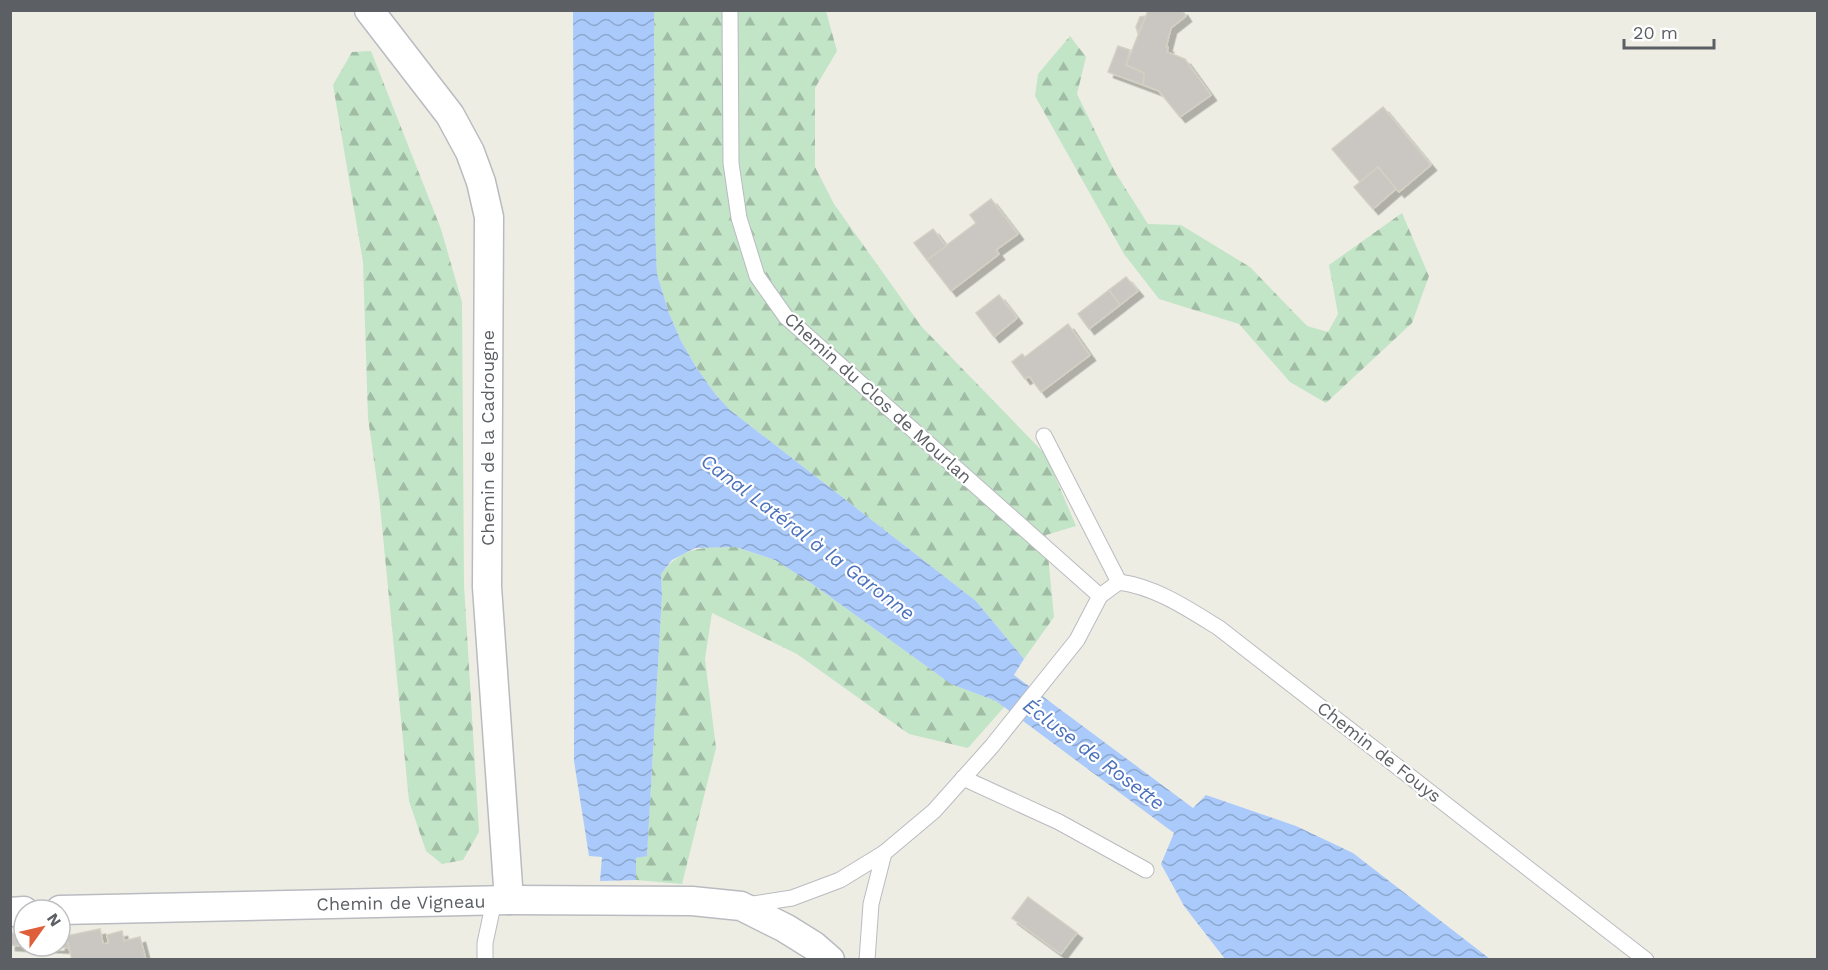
<svg xmlns="http://www.w3.org/2000/svg" width="1828" height="970" viewBox="0 0 1828 970" font-family="'Work Sans',sans-serif">
	<style>
		.forest { fill: url(#forest-firs) }
		.water { fill: url(#water-waves) }
		.building { fill: #cac7c2; stroke: #d2d0c3; stroke-width: 1.5; filter: url(#shadow) }
		.lines { fill: none; stroke-linecap: round; stroke-linejoin: round }
		.service-casing { stroke: #b9bbc0; stroke-width: 17 }
		.minor-casing { stroke: #b9bbc0; stroke-width: 31 }
		.service { stroke: #fff; stroke-width: 15 }
		.minor { stroke: #fff; stroke-width: 28 }
		.labels { text-anchor: middle; stroke-width: 4.5; stroke-linejoin: round; paint-order: stroke }
		.street-label { font-size: 18px; fill: #5c5f64; stroke: #fff }
		.water-label { font-size: 20px; font-style: italic; fill: #4c72bc; stroke: #fff }
	</style>
	<defs>
		<pattern id="forest-firs" width="22" height="20" patternUnits="userSpaceOnUse" patternTransform="scale(1.5)"><rect width="22" height="20" fill="#c2e4c7"/><path d="M5 1l3.5 6h-7zM16 11l3.5 6h-7z" fill="#a1bca5"/></pattern>
		<pattern id="water-waves" width="16" height="10" patternUnits="userSpaceOnUse" patternTransform="scale(1.5)"><rect width="16" height="10" fill="#a9cafa"/><path d="M0 5q4-4 8 0t8 0" fill="none" stroke="#8da7ce"/></pattern>
		<filter id="shadow"><feDropShadow dx="5.5" dy="5.5" stdDeviation="0" flood-color="#0004"/></filter>
	</defs>
	<rect width="100%" height="100%" fill="#eeede4"/>
	<!-- forest -->
	<g class="forest">
		<path d="M654,11h172l11,40 -22,37v79l19,37 87,122 125,129 30,71 -30,9 8,82 -30,42 -48,-58 -246,-191 -14,-15 -20,-28 -15,-26 -12,-28 -12,-39 -2,-47z"/>
		<path d="M1070,36l16,21 -9,37 38,78 33,52 33,1 69,42 57,59 21,6 10,-18 -9,-49 73,-52 27,63 -17,47 -86,80 -36,-21 -51,-58 -80,-25 -35,-45 -89,-158 3,-22z"/>
		<path d="M371,51l70,178 21,73 2,283 15,247 -16,28 -21,4 -16,-13 -17,-50 -30,-305 -11,-78 -5,-156 -30,-177 19,-33z"/>
		<path d="M736,547l39,13 36,23 140,101 55,21 -38,43 -59,-14 -112,-80 -85,-41 -7,46 11,89 -34,136 -46,-4v-22l11,-3 15,-260 -1,-21c23,-29 41,-26 75,-27z"/>
	</g>
	<!-- water -->
	<path class="water" d="M573,11h81l1,216 2,47 12,39 12,28 15,26 20,28 14,15 246,191 48,58 -10,16 179,133 13,-13 90,31 57,27 137,106h-265l-41,-53 -23,-42 13,-31 -178,-132 -45,-17 -140,-101 -36,-23 -39,-13 -41,1 -23,12 -11,14 1,21 -15,261 -11,2v22l-36,1 2,-24 -13,-1 -15,-95 1,-349z"/>
	<!-- building -->
	<g class="building">
		<path d="M1182,10l4,6 -15,12 -5,19h2l-1,5 18,7 26,36 -31,22 -21,-26 -16,-6 1,-12 -18,-8 22,-54z"/>
		<path d="M1146,16l-8,17 -2,-6 4,-10z"/>
		<path d="M1118,46l12,4 -4,15 18,8 -1,12 -35,-13z"/>
		<path d="M1383,107l48,58 -32,27 -21,-25 -18,15 -28,-33z"/>
		<path d="M1378,167l18,22 -23,20 -19,-22z"/>
		<path d="M991,199l27,35 -22,16 3,4 -48,37 -24,-31 49,-37 -6,-8z"/>
		<path d="M933,229l13,17 -19,14 -13,-17z"/>
		<path d="M1126,277l12,14 -18,14 -11,-15z"/>
		<path d="M1109,290l11,15 -31,24 -11,-15z"/>
		<path d="M999,295l18,23 -23,19 -18,-24z"/>
		<path d="M1068,324l22,31 -49,37 -12,-16 -4,3 -13,-17 10,-8 3,3z"/>
		<path d="M1028,897l49,36 -16,21 -49,-36z"/>
		<path d="M100,929l3,15 6,-1 -2,-8 15,-4 2,10 16,-4 6,23h-74l-6,-24z"/>
		<path d="M10,933l14,1v12l-14,-1z"/>
		<path d="M60,935l6,1 3,12 -38,-2h29z"/>
	</g>
	<g class="lines">
		<!-- service casing -->
		<g class="service-casing">
			<g id="service">
				<path d="M730,10l1,153 8,55 18,58 29,41 314,279"/>
				<path d="M1044,436l75,146"/>
				<path d="M963,778l96,44 87,48"/>
				<path d="M747,905l45,-7 48,-18 44,-27 50,-42 58,-65 85,-106 23,-44 19,-14c37,5 69,27 100,46l427,332"/>
				<path d="M485,960v-17l9,-42"/>
				<path d="M867,960l4,-56 13,-51"/>
			</g>
		</g>
		<!-- minor casing -->
		<g class="minor-casing">
			<g id="minor">
				<path d="M369,10l81,105 20,37 11,30 8,35 -2,370 22,313"/>
				<path d="M60,910l449,-10 183,1 49,5 44,22 29,18 16,14"/>
				<path d="M10,912l14,-1"/>
			</g>
		</g>
		<!-- service -->
		<use href="#service" class="service"/>
		<!-- minor -->
		<use href="#minor" class="minor"/>
	</g>
	<g class="labels">
		<!-- street labels -->
		<g class="street-label">
			<text transform="translate(878 398) rotate(42)" y="6">Chemin du Clos de Mourlan</text>
			<text transform="translate(488 438) rotate(-90)" y="6">Chemin de la Cadrougne</text>
			<text transform="translate(1379 752) rotate(38)" y="6">Chemin de Fouys</text>
			<text transform="translate(401 903) rotate(-1)" y="6">Chemin de Vigneau</text>
		</g>
		<!-- water labels -->
		<g class="water-label">
			<text transform="translate(808 537) rotate(37)" y="7">Canal Latéral à la Garonne</text>
			<text transform="translate(1094 754) rotate(37)" y="7">Écluse de Rosette</text>
		</g>
	</g>
	<!-- border -->
	<rect width="1828" height="970" fill="none" stroke="#5c5f64" stroke-width="24"/>
	<!-- north arrow -->
	<g transform="translate(42 928) rotate(56)"><circle r="28" fill="#ffffff" stroke="#bebfc1" stroke-width="1.5"/>
	<path d="M0-4.5L10 22L0 15L-10 22Z" fill="#de5f3a"/>
	<text y="-9" font-size="16" font-weight="bold" text-anchor="middle" fill="#5c5f64">N</text>
	</g>
	<!-- scale -->
	<path d="M1624 39v9h90v-9" fill="none" stroke="#5c5f64" stroke-width="3"/>
	<text x="1633" y="39" font-size="18" fill="#5c5f64" stroke="#ffffff" stroke-width="4.5" paint-order="stroke">20 m</text>
</svg>
